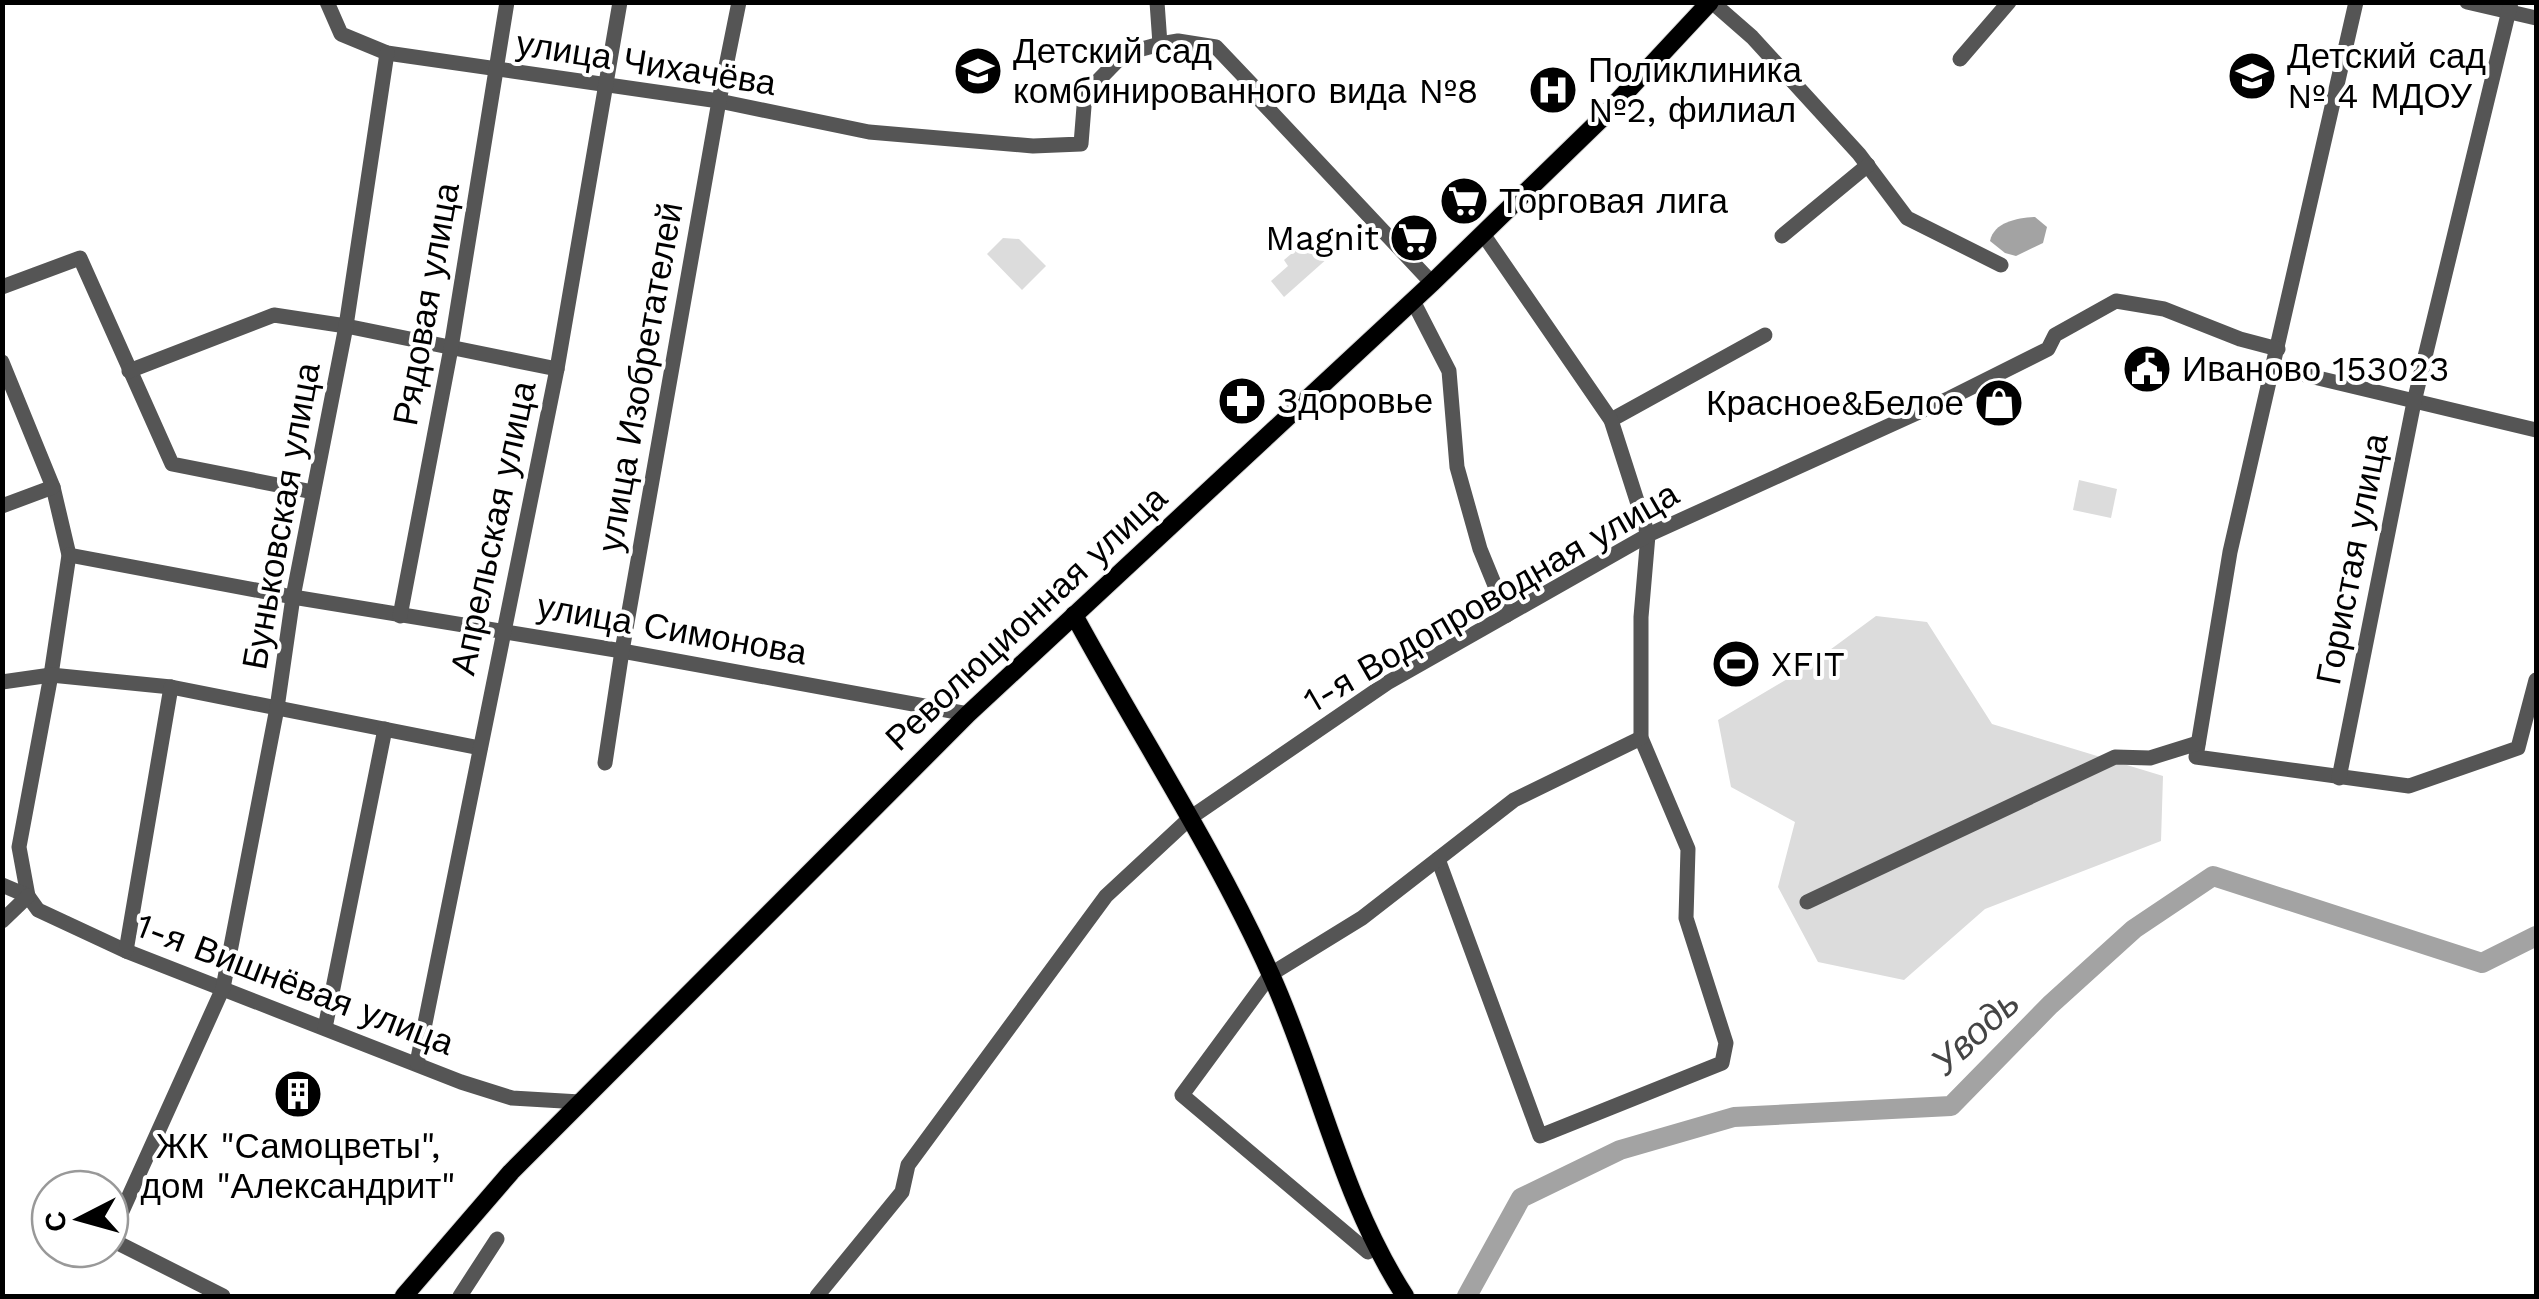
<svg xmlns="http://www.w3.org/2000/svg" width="2539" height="1299" viewBox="0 0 2539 1299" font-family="'Work Sans',sans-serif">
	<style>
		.green { fill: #dcdcdc }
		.water { fill: #a3a3a3 }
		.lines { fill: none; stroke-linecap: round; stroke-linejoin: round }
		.river { stroke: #a3a3a3; stroke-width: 20 }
		.major-casing { stroke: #dbdbdb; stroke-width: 20 }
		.minor { stroke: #555; stroke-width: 15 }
		.major { stroke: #000; stroke-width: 18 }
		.labels { text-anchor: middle; stroke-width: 8; stroke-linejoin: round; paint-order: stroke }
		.poi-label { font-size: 35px; fill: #000; stroke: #fff; text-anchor: start }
		.street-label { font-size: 35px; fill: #000; stroke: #fff }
		.water-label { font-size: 38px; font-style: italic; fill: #444; stroke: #fff }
	</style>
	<rect width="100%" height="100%" fill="#fff"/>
	<!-- green -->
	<g class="green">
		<path d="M1311,237l18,20 -45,40 -13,-16 17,-15 -4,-6z"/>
		<path d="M1003,238l16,1 27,27 -24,24 -35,-36z"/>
		<path d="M2079,480l38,9 -6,29 -38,-8z"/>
		<path d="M1876,616l51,6 65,102 171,52 -2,65 -176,68 -81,71 -86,-18 -40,-75 17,-65 -64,-35 -13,-67 86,-51z"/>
	</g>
	<!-- water -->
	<path class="water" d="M2035,217l12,10 -4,16 -27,13 -11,-3 -15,-12c4,-19 27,-23 45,-24z"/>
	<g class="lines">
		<!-- river -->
		<path class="river" d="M1467,1296l54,-98 99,-48 114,-33 217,-11 99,-101 84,-76 79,-53 269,87 54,-27"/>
		<!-- major casing -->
		<g class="major-casing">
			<g id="major">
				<path d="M1074,615c65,120 141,235 197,360 48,106 70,222 134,321"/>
				<path d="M404,1296l107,-124 457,-458 464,-431 169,-164 109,-117"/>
			</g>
		</g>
		<!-- minor -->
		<g class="minor">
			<path d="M327,2l14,32 46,19 332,48 150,31 164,14 48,-2 4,-50 39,-40 36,-10 18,-3 38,6 39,41 3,10 174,185"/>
			<path d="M1157,2l3,42"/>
			<path d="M1712,2l40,35 107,117 48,64 94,47"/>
			<path d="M2356,2l-126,550 -34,205 213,29 109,-38 18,-68"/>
			<path d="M2467,2l69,16"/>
			<path d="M1960,59l49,-57"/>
			<path d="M1782,236l86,-71"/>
			<path d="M2,287l78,-29 92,206 141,28"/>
			<path d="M1413,301l36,70 8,96 23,82 27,66"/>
			<path d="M2,362l51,125 16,68 -18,120 -32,172 9,49"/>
			<path d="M2272,367l264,63"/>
			<path d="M129,371l145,-56 72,11 211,43"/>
			<path d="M1611,420l154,-85"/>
			<path d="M2,506l51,-19"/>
			<path d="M69,555l224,42 329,54 346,63"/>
			<path d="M400,616l51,-268 56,-346"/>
			<path d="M2,682l49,-7 120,12 309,61"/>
			<path d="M605,763l17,-112 97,-550 20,-99"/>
			<path d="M2339,778l75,-376 97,-400"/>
			<path d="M1438,859l102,277 182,-73 4,-20 -40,-125 2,-69 -47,-111v-121l7,-82 -37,-115 -128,-186"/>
			<path d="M2,885l26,11 10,14 88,41 335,131 51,16 68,4"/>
			<path d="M1807,902l308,-145 35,1 48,-15"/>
			<path d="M2,921l26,-25"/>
			<path d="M126,951l45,-264"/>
			<path d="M325,1028l60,-299"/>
			<path d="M417,1063l140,-694 63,-367"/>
			<path d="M110,1238l113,-250 54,-280 16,-111 53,-271 41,-273"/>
			<path d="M110,1239l113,57"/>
			<path d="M1368,1252l-186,-157 89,-121 91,-56 152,-118 127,-62"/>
			<path d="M460,1296l37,-57"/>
			<path d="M817,1296l85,-104 6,-27 198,-269 84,-78 197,-135 261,-148 302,-137 98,-49 7,-14 61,-34 48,8 76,30 38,10"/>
		</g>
		<!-- major -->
		<use href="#major" class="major"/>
	</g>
	<!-- icons -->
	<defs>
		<g id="school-disc" transform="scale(2.5)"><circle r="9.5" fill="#000" stroke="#fff"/><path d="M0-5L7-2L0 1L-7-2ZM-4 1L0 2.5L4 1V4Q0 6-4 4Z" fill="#fff"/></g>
		<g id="hospital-disc" transform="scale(2.5)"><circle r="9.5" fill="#000" stroke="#fff"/><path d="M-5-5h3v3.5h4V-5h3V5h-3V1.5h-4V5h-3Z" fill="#fff"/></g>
		<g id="supermarket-disc" transform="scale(2.5)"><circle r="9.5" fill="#000" stroke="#fff"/><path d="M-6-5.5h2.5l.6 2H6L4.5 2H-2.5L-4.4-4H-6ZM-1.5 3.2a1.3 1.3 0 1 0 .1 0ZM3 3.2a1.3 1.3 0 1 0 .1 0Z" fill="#fff"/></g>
		<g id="civic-disc" transform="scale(2.5)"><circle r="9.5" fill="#000" stroke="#fff"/><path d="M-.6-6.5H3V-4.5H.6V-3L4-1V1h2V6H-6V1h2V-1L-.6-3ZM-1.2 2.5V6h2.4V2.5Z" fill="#fff"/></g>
		<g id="pharmacy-disc" transform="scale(2.5)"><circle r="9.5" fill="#000" stroke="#fff"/><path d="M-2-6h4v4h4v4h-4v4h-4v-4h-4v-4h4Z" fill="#fff"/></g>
		<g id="shop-disc" transform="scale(2.5)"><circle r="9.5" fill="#000" stroke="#fff"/><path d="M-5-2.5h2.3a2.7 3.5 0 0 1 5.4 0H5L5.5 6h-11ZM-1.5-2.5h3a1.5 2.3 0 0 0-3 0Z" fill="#fff"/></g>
		<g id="stadium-disc" transform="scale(2.5)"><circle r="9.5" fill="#000" stroke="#fff"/><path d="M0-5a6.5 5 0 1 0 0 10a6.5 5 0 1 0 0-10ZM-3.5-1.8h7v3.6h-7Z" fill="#fff"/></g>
		<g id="building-disc" transform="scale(2.5)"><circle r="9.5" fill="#000" stroke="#fff"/><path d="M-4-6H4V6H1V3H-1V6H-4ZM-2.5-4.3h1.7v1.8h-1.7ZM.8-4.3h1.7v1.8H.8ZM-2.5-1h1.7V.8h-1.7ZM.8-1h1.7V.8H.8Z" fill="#fff"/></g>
	</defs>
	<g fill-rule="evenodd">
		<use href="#school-disc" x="978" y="71"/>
		<use href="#school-disc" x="2252" y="76"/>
		<use href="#hospital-disc" x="1553" y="90"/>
		<use href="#supermarket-disc" x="1464" y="201"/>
		<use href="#supermarket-disc" x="1414" y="238"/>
		<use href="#civic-disc" x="2147" y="369"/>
		<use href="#pharmacy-disc" x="1242" y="401"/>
		<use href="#shop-disc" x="1999" y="403"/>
		<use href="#stadium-disc" x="1736" y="664"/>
		<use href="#building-disc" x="298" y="1094"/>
	</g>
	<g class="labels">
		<!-- poi labels -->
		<g class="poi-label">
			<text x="1013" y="63">Детский сад<tspan x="1013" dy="40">комбинированного вида №8</tspan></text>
			<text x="2287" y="68">Детский сад<tspan x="2287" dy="40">№ 4 МДОУ</tspan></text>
			<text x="1588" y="82">Поликлиника<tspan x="1588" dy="40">№2, филиал</tspan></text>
			<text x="1499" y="213">Торговая лига</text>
			<text x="1379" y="250" text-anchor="end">Magnit</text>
			<text x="2182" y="381">Иваново 153023</text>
			<text x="1277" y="413">Здоровье</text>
			<text x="1964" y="415" text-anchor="end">Красное&amp;Белое</text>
			<text x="1771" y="676">XFIT</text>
			<text x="298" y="1158" text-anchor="middle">ЖК "Самоцветы",<tspan x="298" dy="40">дом "Александрит"</tspan></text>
		</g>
		<!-- street labels -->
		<g class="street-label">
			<text transform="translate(646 63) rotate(9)" y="12">улица Чихачёва</text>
			<text transform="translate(426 304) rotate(-80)" y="12">Рядовая улица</text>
			<text transform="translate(640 377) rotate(-80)" y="12">улица Изобретателей</text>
			<text transform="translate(281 516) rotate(-80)" y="12">Буньковская улица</text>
			<text transform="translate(493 528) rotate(-78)" y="12">Апрельская улица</text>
			<text transform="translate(2352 559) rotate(-79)" y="12">Гористая улица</text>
			<text transform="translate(1491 597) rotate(-30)" y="12">1-я Водопроводная улица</text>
			<text transform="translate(1026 618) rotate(-43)" y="12">Революционная улица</text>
			<text transform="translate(672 629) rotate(10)" y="12">улица Симонова</text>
			<text transform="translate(295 984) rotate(21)" y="12">1-я Вишнёвая улица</text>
		</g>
		<!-- water labels -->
		<g class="water-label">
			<text transform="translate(1975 1032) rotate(-43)" y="13">Уводь</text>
		</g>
	</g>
	<!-- border -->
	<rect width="2539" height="1299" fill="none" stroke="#000000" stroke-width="10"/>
	<!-- north arrow -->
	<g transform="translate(80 1219) rotate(264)"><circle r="48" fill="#ffffff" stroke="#999999" stroke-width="2.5"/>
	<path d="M0-8L18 38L0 25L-18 38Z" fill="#000000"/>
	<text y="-15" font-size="28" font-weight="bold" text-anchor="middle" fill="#000000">С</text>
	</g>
</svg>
